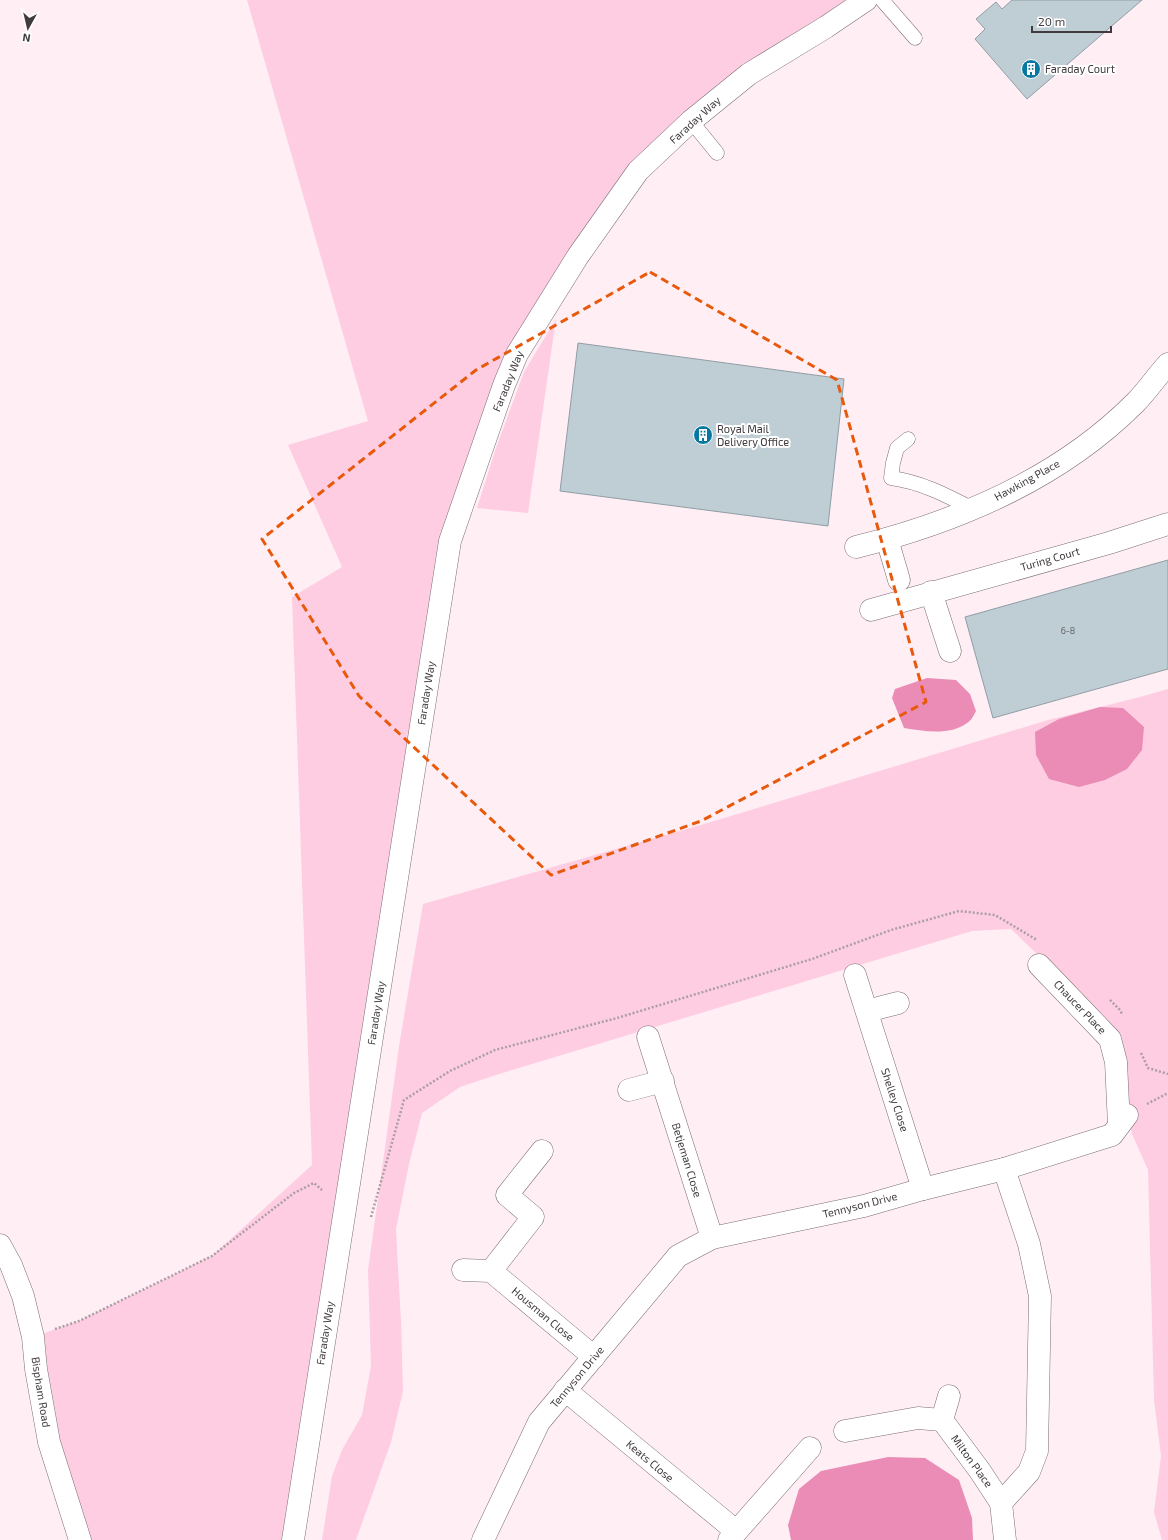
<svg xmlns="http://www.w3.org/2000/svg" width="1168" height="1540" viewBox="0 0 1168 1540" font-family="'Exo 2',sans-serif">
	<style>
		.green { fill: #fecde1 }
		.water { fill: #ea8cb6 }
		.building { fill: #bfcdd5; stroke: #909da4 }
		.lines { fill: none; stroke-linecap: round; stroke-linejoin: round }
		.service-casing { stroke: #7b6e73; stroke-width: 15 }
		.minor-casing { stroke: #7b6e73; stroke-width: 23 }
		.tertiary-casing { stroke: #7b6e73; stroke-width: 23 }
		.path { stroke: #ab9fa4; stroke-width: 2.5; stroke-dasharray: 2 2; stroke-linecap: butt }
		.service { stroke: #fff; stroke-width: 14 }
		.minor { stroke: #fff; stroke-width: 22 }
		.tertiary { stroke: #fff; stroke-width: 22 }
		.marked { fill: none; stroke: #e8590c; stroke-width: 3; stroke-dasharray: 8 5; stroke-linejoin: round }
		.labels { text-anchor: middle; stroke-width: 4; stroke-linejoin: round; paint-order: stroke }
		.number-label { font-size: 9px; fill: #606063 }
		.poi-label { font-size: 11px; fill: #413b3d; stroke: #fff; text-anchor: start }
		.street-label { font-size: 11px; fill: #413b3d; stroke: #fff }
	</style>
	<rect width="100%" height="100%" fill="#ffeff5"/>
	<!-- green -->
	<g class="green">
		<path d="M247,0h618l-227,171 -104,155 -84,215 -157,999h-210l-50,-203 46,-16 133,-65 100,-91 -20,-568 50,-30 -54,-122 80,-24z"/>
		<path d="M556,319l-28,194 -51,-5 19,-60 28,-76z"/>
		<path d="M1168,689v851h-6l-8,-28 7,-56 -7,-56 -6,-230 -16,-36 -5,-19 -5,-78 -111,-108 -39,2 -476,144 -36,12 -38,26 -13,51 -13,65 5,93 2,69 -12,51 -35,98h-34l10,-64 10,-26 20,-35 6,-33 3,-16 -3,-96 31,-224 24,-142 288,-82 337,-102 92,-23z"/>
	</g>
	<!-- water -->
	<g class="water">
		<path d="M927,678l29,2 14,14 6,17c-2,4 -5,10 -9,12 -17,13 -44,8 -63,5l-12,-30 3,-9z"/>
		<path d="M1100,707l23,1 21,19 -2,23 -15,19 -22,11 -26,7 -30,-8 -13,-24 -1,-23 24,-13z"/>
		<path d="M888,1457l37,1 34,22 13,38 1,22h-182l-3,-15 11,-36 22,-18z"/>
	</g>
	<!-- building -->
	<g class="building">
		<path d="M1012,0h130l-115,99 -52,-60 10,-10 -9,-10 20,-17 6,7z"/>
		<path d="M578,343l266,36 -16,147 -268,-35z"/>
		<path d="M1168,560v109l-175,49 -28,-101z"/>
	</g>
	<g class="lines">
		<!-- service casing -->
		<g class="service-casing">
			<g id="service">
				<path d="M882,0l33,38"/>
				<path d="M691,121l26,32"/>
				<path d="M908,439l-11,9 -4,15 -2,15c30,4 55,17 82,31"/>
			</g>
		</g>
		<!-- minor casing -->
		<g class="minor-casing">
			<g id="minor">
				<path d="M887,539l12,41"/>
				<path d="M856,547c101,-25 204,-69 279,-144 12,-12 22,-27 33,-39"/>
				<path d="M931,592l19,59"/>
				<path d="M871,610l238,-67 59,-19"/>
				<path d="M1039,965l71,74 6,23 3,63"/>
				<path d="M855,975l68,214"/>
				<path d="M867,1011l31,-8"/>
				<path d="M648,1037l64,201"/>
				<path d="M629,1090l34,-9"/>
				<path d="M1004,1169l108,-34 15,-20"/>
				<path d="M463,1270l28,1 103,86"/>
				<path d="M491,1271l42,-54 -26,-22 35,-44"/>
				<path d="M565,1390l171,141"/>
				<path d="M949,1396l-7,24 38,51 21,32"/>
				<path d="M845,1431l73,-13 24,2"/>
				<path d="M483,1540l56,-118 139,-166 34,-18 152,-32 59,-17 81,-20 25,75 11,52 -3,155 -8,21 -28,31 4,37"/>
				<path d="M729,1540l81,-92"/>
			</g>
		</g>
		<!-- tertiary casing -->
		<g class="tertiary-casing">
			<g id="tertiary">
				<path d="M0,1245l11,20 12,31 10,41 3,32 13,73 31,98"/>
				<path d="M293,1540l157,-999 54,-156 13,-31 61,-98 60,-85 53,-50 58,-47 77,-47 40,-27"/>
			</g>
		</g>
		<!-- path -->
		<g class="path">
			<path d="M1110,1000l10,10 2,4"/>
			<path d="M1141,1053l7,15 20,6"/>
			<path d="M1147,1104l21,-11"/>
			<path d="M371,1217l33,-117 46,-29 45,-21 122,-32 195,-59 79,-29 68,-19 36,4 42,25"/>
			<path d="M55,1329l24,-8 133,-65 82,-63 20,-10 8,7"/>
		</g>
		<!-- service -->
		<use href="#service" class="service"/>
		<!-- minor -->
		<use href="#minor" class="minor"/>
		<!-- tertiary -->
		<use href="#tertiary" class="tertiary"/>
	</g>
	<!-- marked area -->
	<path class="marked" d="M650,272l187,108 89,322 -225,119 -150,54 -192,-179 -97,-157 214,-169z"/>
	<!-- icons -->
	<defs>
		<g id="building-disc" transform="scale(1)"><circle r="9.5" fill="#0678a2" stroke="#fff"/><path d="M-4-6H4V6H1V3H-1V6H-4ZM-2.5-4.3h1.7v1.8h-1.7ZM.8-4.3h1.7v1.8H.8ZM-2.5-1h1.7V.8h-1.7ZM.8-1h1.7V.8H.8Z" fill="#fff"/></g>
	</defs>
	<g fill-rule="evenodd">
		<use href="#building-disc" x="1031" y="69"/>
		<use href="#building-disc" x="703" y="435"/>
	</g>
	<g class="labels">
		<!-- number labels -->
		<g class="number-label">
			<text x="1068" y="634">6-8</text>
		</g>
		<!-- poi labels -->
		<g class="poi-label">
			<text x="1045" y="73">Faraday Court</text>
			<text x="717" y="433">Royal Mail<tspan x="717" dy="13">Delivery Office</tspan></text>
		</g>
		<!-- street labels -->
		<g class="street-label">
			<text transform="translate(695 120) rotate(-42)" y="4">Faraday Way</text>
			<text transform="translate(508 381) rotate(-68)" y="4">Faraday Way</text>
			<text transform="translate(1027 480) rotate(-29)" y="4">Hawking Place</text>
			<text transform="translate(1050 559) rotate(-16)" y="4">Turing Court</text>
			<text transform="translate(426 693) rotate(-81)" y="4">Faraday Way</text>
			<text transform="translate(1080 1007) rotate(46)" y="4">Chaucer Place</text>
			<text transform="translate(376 1013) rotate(-81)" y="4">Faraday Way</text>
			<text transform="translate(895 1100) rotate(72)" y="4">Shelley Close</text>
			<text transform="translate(687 1160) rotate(73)" y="4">Betjeman Close</text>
			<text transform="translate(860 1205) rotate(-14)" y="4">Tennyson Drive</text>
			<text transform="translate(543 1314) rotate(40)" y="4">Housman Close</text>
			<text transform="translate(325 1333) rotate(-81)" y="4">Faraday Way</text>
			<text transform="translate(577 1377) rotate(-50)" y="4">Tennyson Drive</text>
			<text transform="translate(41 1392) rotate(81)" y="4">Bispham Road</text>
			<text transform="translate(650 1461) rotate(40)" y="4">Keats Close</text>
			<text transform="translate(972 1461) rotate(54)" y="4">Milton Place</text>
		</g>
	</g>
	<!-- north arrow -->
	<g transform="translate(28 28) rotate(188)" stroke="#ffffff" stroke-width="3" paint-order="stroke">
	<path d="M0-3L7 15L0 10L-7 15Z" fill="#413b3d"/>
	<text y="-6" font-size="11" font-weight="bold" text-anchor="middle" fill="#413b3d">N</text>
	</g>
	<!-- scale -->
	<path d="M1032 26v6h79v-6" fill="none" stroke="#413b3d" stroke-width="2"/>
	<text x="1038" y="26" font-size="12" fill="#413b3d" stroke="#ffffff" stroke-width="3" paint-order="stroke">20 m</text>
</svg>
